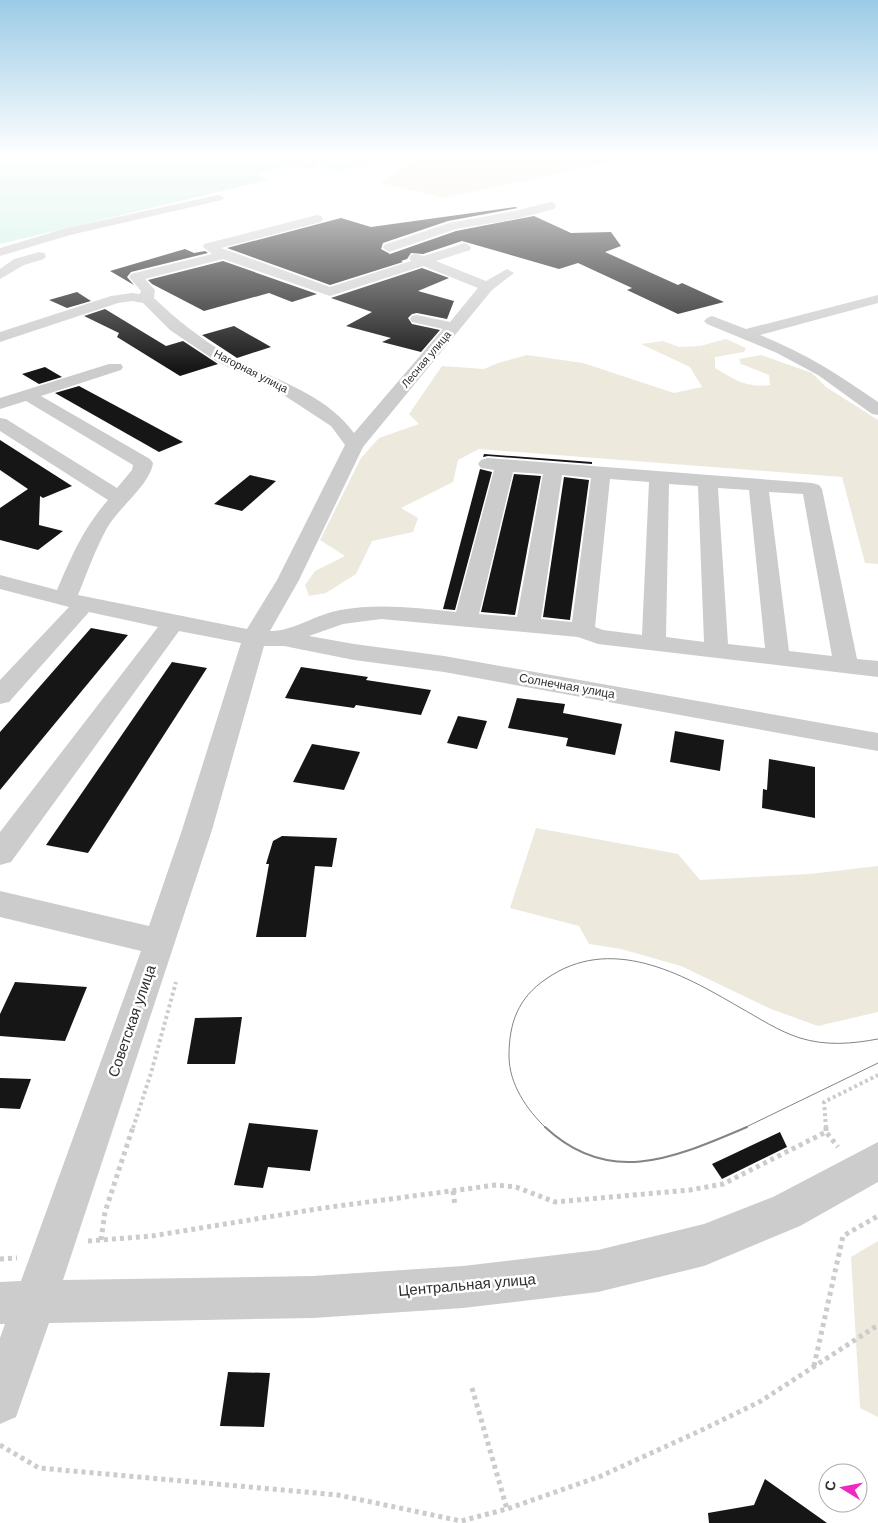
<svg xmlns="http://www.w3.org/2000/svg" width="878" height="1523" viewBox="0 0 878 1523" font-family="'DM Sans',sans-serif">
	<style>
		.green { fill: #ede9dc }
		.water { fill: #c7eee2 }
		.building { fill: #161616 }
		.lines { fill: none; stroke-linecap: round; stroke-linejoin: round }
		.path-far1 { stroke: #ccc; stroke-width: 4; stroke-dasharray: 3 3; stroke-linecap: butt }
		.path { stroke: #ccc; stroke-width: 5; stroke-dasharray: 4 4; stroke-linecap: butt }
		.minor { fill: #ccc; fill-rule: evenodd }
		.tram-far1 { stroke: #848484; stroke-width: 1 }
		.tram { stroke: #848484; stroke-width: 2 }
		.labels { text-anchor: middle; stroke-width: 5; stroke-linejoin: round; paint-order: stroke }
		.far-street-label { font-size: 11px; fill: #2f2f2f; stroke: #fff }
		.street-label { font-size: 12px; fill: #2f2f2f; stroke: #fff }
		.near-street-label { font-size: 15px; fill: #2f2f2f; stroke: #fff }
	</style>
	<rect width="100%" height="100%" fill="#fff"/>
	<!-- green -->
	<g class="green">
		<path d="M439,155h222l-54,8 -163,35 -64,-15 36,-23z"/>
		<path d="M726,339l20,9 -2,4 -29,5v11c20,12 31,20 55,17l-1,-10 -28,-11 -2,-5 22,-4 51,18 14,14 52,33v144l-13,-1 -23,-86 -363,-28 -21,11 -5,22 -52,26 17,10 -5,14 -41,9 -16,33 -30,19 -17,3 -4,-11 10,-14 30,-15 -25,-16 41,-82 18,-20 40,-14 -10,-10 33,-48 42,3 14,-6 29,-8 56,8 91,30 28,-6 -12,-20 -49,-23 22,-3 16,6 21,-1z"/>
		<path d="M536,828l142,26 22,26 110,-6 68,-8v146l-60,14 -47,-17 -90,-43 -60,-17 -32,-5 -10,-18 -69,-18z"/>
		<path d="M878,1241v176l-18,-9 -9,-151z"/>
	</g>
	<!-- water -->
	<path class="water" d="M0,155h416l-78,16 -19,-6 -4,1 3,2h-12l-11,-4 -38,10 12,6 -269,64z"/>
	<!-- building -->
	<g class="building">
		<path d="M515,207l3,1 -70,13 -65,22 -2,6 9,5 66,-23 78,-15 37,17 40,-1 10,14 -16,6 73,33 4,-2 42,19 -46,12 -51,-24 5,-2 -54,-25 -19,6 -97,-28 -39,13 -12,-1 -4,6 -6,2 2,1 -73,23 -103,-37 114,-30 30,9z"/>
		<path d="M185,249l9,4 11,-2 3,2 -77,19 -4,5 7,8 -24,-14z"/>
		<path d="M223,261l94,33 -25,8 -23,-9 -65,18 -52,-27 -4,-4z"/>
		<path d="M422,268l27,10 -31,13 36,10 -7,18 -30,-6 -5,1 -4,4 4,6 28,6 -19,22 -39,-10 9,-4 -45,-12 26,-14 -41,-14z"/>
		<path d="M77,292l14,9 -24,7 -18,-8z"/>
		<path d="M105,309l61,37 17,-5 35,23 -38,12 -63,-39 2,-4 -35,-17z"/>
		<path d="M234,326l37,21 -34,11 -35,-23z"/>
		<path d="M45,367l17,10 -23,7 -17,-10z"/>
		<path d="M79,386l67,36 37,20 -24,10 -104,-59z"/>
		<path d="M0,440l72,46 -29,12 -3,-2 -1,29 24,6 -25,19 -38,-10v-32l28,-19 -28,-19z"/>
		<path d="M484,454l108,8v2l-104,-8 -5,1z"/>
		<path d="M480,469l12,3 -37,138 -12,-1z"/>
		<path d="M514,474l27,2 -26,139 -34,-3z"/>
		<path d="M250,475l26,6 -34,30 -28,-7z"/>
		<path d="M564,477l25,3 -19,140 -27,-3z"/>
		<path d="M91,628l37,7 -128,155v-58z"/>
		<path d="M172,662l35,6 -119,185 -42,-8z"/>
		<path d="M301,667l67,10 -2,3 65,10 -10,25 -65,-10 -2,3 -69,-10z"/>
		<path d="M517,698l48,6 -2,9 59,11 -7,31 -49,-9 2,-8 -60,-10z"/>
		<path d="M458,716l29,5 -10,28 -30,-6z"/>
		<path d="M675,731l49,9 -4,31 -50,-9z"/>
		<path d="M312,744l48,8 -16,38 -51,-8z"/>
		<path d="M769,759l46,8v51l-53,-10 1,-19 4,1z"/>
		<path d="M282,836l55,2 -5,29 -17,-1 -9,71h-50l13,-73h-3l7,-23z"/>
		<path d="M15,982l72,5 -22,54 -65,-5v-22z"/>
		<path d="M242,1017l-7,47h-48l8,-46z"/>
		<path d="M0,1078l31,1 -11,30 -20,-1z"/>
		<path d="M249,1123l69,7 -8,41 -42,-4 -5,21 -29,-3z"/>
		<path d="M780,1132l7,15 -65,32 -10,-15z"/>
		<path d="M228,1372l42,1 -6,54 -44,-1z"/>
		<path d="M765,1479l62,44h-118l-1,-10 46,-8z"/>
	</g>
	<g class="lines">
		<!-- path-far1 -->
		<g class="path-far1">
			<path d="M133,1128l18,-55 25,-91"/>
			<path d="M826,1128l-2,-26 54,-27"/>
		</g>
		<!-- path -->
		<g class="path">
			<path d="M826,1127v5"/>
			<path d="M453,1191l2,15"/>
			<path d="M101,1240l4,-28 28,-85"/>
			<path d="M88,1241l64,-5 171,-28 173,-23 20,2 39,15 135,-12 33,-6 103,-52 12,15"/>
			<path d="M0,1259l17,-1"/>
			<path d="M814,1366l29,-130 35,-20"/>
			<path d="M472,1388l35,121"/>
			<path d="M0,1445l39,23 299,27 123,26 46,-12 94,-33 103,-47 57,-28 117,-76"/>
		</g>
		<!-- minor -->
		<g class="minor">
			<path d="M218,195l4,1 2,2 -2,2 -152,35 -70,21v-8l67,-20z"/>
			<path d="M550,202l4,1 2,3 -2,3 -38,10 -60,10 -67,23 -6,-4 1,-3 65,-22 66,-12z"/>
			<path d="M317,215l4,1 2,3 -2,3 -100,26 109,39 81,-26 -2,-3 2,-3 5,-1 8,2 41,-13 6,4 -1,3 -34,11 50,20 21,-12 7,4 -22,17 -129,157 -64,133 -29,51c21,1 47,-17 70,-21 39,-7 77,-2 116,2l38,-142 -13,-2 -3,-4 3,-4 7,-2 324,25 7,2 3,4 35,170 21,2v16l-280,-33 -20,-7 -197,-18 -38,5 -34,12 45,8 90,12 434,77v18l-434,-79 -90,-12 -70,-14h-20l-52,184 -149,450 250,-4 150,-10 135,-16 106,-26 69,-27 105,-55v40l-78,44 -96,40 -106,26 -135,16 -150,10 -264,5 -33,94 -16,7v-86l5,-14h-5v-42l21,-1 120,-330 -141,-34v-26l149,35 33,-96 59,-187 -62,-12 -168,231 -11,3v-33l158,-205 -69,-15 -80,90 -9,2v-24l69,-73 -69,-18v-14l57,15c15,-35 26,-61 51,-90l-108,-69v-13l6,1 111,69 15,-18 1,-5 -107,-64 -26,8v-11l109,-34h12l2,3 -2,3 -80,26 109,63 3,4c-3,22 -35,45 -46,65 -12,22 -20,45 -29,67l169,34 30,-49 68,-135 -14,-19 -55,-36 -60,-29 -46,-31 -27,-27 -11,-2 -14,2 -118,39v-10l111,-36 21,-3 8,1 1,-3 -12,-14 2,-3 81,-20 -9,-7 1,-3zM223,259l107,37 93,-30 55,22 -28,34 -33,-7 -5,1 -2,3 2,3 31,7 -89,104c-31,-42 -85,-54 -128,-79 -27,-17 -49,-34 -72,-56l1,-8 -10,-11zM513,472l30,2 -26,143 -38,-3zM562,475l29,3 -19,144 -31,-3zM610,479l39,3 -7,153 -39,-5 -8,-3zM669,484l29,2 6,156 -38,-5zM718,488l31,2 16,158 -37,-4zM769,492l34,2 29,162 -43,-5z"/>
			<path d="M39,252l5,1 2,3 -2,3 -20,6 -24,14v-10l14,-10z"/>
			<path d="M878,295v8l-118,32c45,18 79,40 118,67v13l-6,-1 -54,-39 -41,-22 -70,-29 -3,-3 3,-3 5,-2 34,13z"/>
		</g>
		<!-- tram-far1 -->
		<g class="tram-far1">
			<path d="M546,1128c-19,-18 -37,-44 -37,-72 0,-33 9,-58 37,-77 64,-45 135,-6 193,28 20,11 39,24 61,31 26,8 51,6 78,1"/>
			<path d="M744,1128l134,-65"/>
		</g>
		<!-- tram -->
		<path class="tram" d="M545,1127c65,61 131,30 202,0"/>
	</g>
	<!-- sky -->
	<linearGradient id="sky" x2="0" y2="1"><stop stop-color="#9bcbe6"/><stop offset="0.42" stop-color="#fff"/><stop offset="1" stop-color="#fff" stop-opacity="0"/></linearGradient>
	<rect width="878" height="369" fill="url(#sky)"/>
	<g class="labels">
		<!-- far-street labels -->
		<g class="far-street-label">
			<text transform="translate(426 359) rotate(-50)" y="4">Лесная улица</text>
			<text transform="translate(251 371) rotate(27)" y="4">Нагорная улица</text>
		</g>
		<!-- street labels -->
		<g class="street-label">
			<text transform="translate(567 686) rotate(10)" y="4">Солнечная улица</text>
		</g>
		<!-- near-street labels -->
		<g class="near-street-label">
			<text transform="translate(132 1021) rotate(-71)" y="5">Советская улица</text>
			<text transform="translate(467 1285) rotate(-5)" y="5">Центральная улица</text>
		</g>
	</g>
	<!-- north arrow -->
	<g transform="translate(843 1488) rotate(280)"><circle r="24" fill="#ffffff" stroke="#acacac"/>
	<path d="M0-4L9 19L0 12L-9 19Z" fill="#ef28c0"/>
	<text y="-8" font-size="14" font-weight="bold" text-anchor="middle" fill="#2f2f2f">С</text>
	</g>
</svg>
